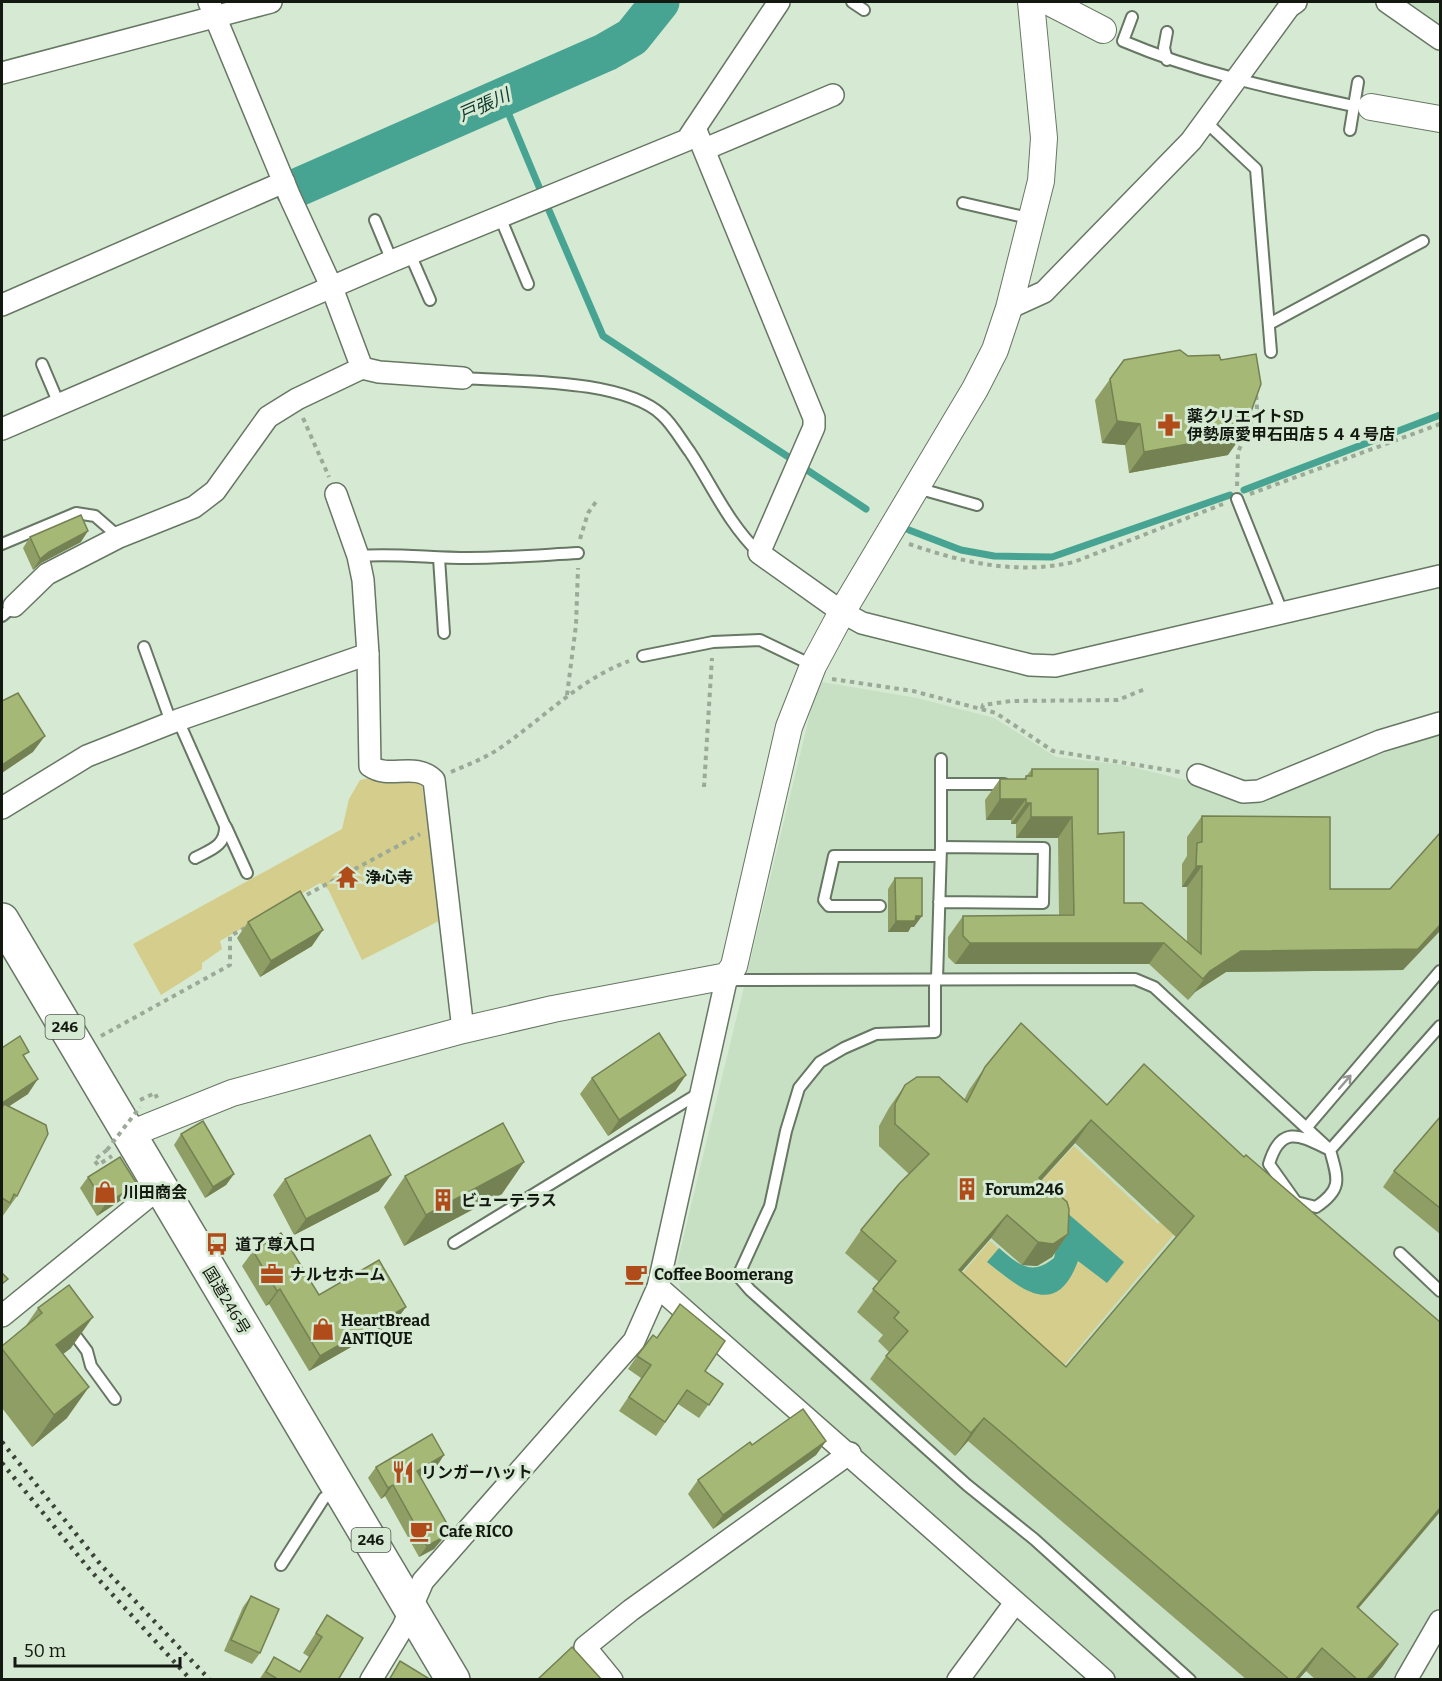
<svg xmlns="http://www.w3.org/2000/svg" width="1442" height="1681" viewBox="0 0 1442 1681" font-family="Bitter,'Noto Sans JP',serif">
	<style>
		.built { fill: #c7dfc2 }
		.green { fill: #d5cd8c }
		.water { fill: #47a493 }
		.lines { fill: none; stroke-linecap: round; stroke-linejoin: round }
		.stream { stroke: #47a493; stroke-width: 7 }
		.river { stroke: #47a493; stroke-width: 39 }
		.service-casing { stroke: #667763; stroke-width: 14 }
		.minor-casing { stroke: #667763; stroke-width: 24 }
		.tertiary-casing { stroke: #667763; stroke-width: 28 }
		.trunk-casing { stroke: #667763; stroke-width: 36 }
		.path { stroke: #9baa97; stroke-width: 4; stroke-dasharray: 4.5 4.5; stroke-linecap: butt }
		.service { stroke: #fff; stroke-width: 10 }
		.minor { stroke: #fff; stroke-width: 21 }
		.tertiary { stroke: #fff; stroke-width: 26 }
		.trunk { stroke: #fff; stroke-width: 33 }
		.rail { stroke: #3a4338; stroke-width: 4.5; stroke-dasharray: 3 6; stroke-linecap: butt }
		.path-bridge { stroke: #9baa97; stroke-width: 4; stroke-dasharray: 4.5 4.5; stroke-linecap: butt }
		.wall { fill: #8e9e65; fill-rule: evenodd }
		.shaded-wall { fill: #748152 }
		.building { fill: #a5b875; stroke: #748152; stroke-width: 1.5; fill-rule: evenodd }
		.oneway { stroke: #959894 }
		.labels { text-anchor: middle; stroke-width: 6; stroke-linejoin: round; paint-order: stroke }
		.shield { fill: #d6e9d2; stroke: #4e574b; stroke-width: 1.5 }
		.shield-label { font-size: 15px; font-weight: bold; fill: #131911 }
		.poi-label { font-size: 16px; font-weight: bold; fill: #131911; stroke: #d6e9d2; text-anchor: start }
		.street-label { font-size: 16px; fill: #131911; stroke: #d6e9d2 }
		.water-label { font-size: 18px; font-style: italic; fill: #0b3830; stroke: #d6e9d2 }
	</style>
	<rect width="100%" height="100%" fill="#d6e9d2"/>
	<!-- built -->
	<g class="built">
		<path d="M1405,2h35v23z"/>
		<path d="M822,682l95,16 77,20 62,39 67,8 87,21 53,8 177,-60v877l-41,68h-281l-436,-386 -7,-21 140,-579z"/>
	</g>
	<!-- green -->
	<g class="green">
		<path d="M407,771l14,7 20,142 -79,40 -34,-71 -8,-6 -100,58 2,8 -20,14v6l-41,26 -28,-51 209,-115 7,-30 11,-19z"/>
		<path d="M1074,1146l84,78 31,-35 13,12 -189,225 -68,-132 45,-53c22,18 36,40 64,17l2,-9 -32,-49z"/>
	</g>
	<!-- water -->
	<path class="water" d="M1043,1192l81,70 -17,21 -29,-22c-22,60 -58,27 -91,1l12,-14c19,16 32,29 55,10l2,-9z"/>
	<g class="lines">
		<!-- stream -->
		<g class="stream">
			<path d="M502,98l40,96"/>
			<path d="M548,208l55,128 187,122"/>
			<path d="M804,468l62,41"/>
			<path d="M1244,490l196,-75"/>
			<path d="M909,530l52,20 33,6 58,1 178,-62"/>
		</g>
		<!-- river -->
		<path class="river" d="M294,189l312,-137 26,-15 28,-35"/>
		<!-- service casing -->
		<g class="service-casing">
			<g id="service">
				<path d="M852,2l12,8"/>
				<path d="M1132,17l-9,24c75,32 152,48 231,65l4,-24"/>
				<path d="M1167,60l-3,-12 3,-16"/>
				<path d="M1206,122l50,47 15,183"/>
				<path d="M1350,130l4,-24"/>
				<path d="M963,203l70,16"/>
				<path d="M500,217l28,67"/>
				<path d="M375,220l17,41"/>
				<path d="M410,254l20,46"/>
				<path d="M1269,324l154,-83"/>
				<path d="M42,364l17,40"/>
				<path d="M463,378c53,4 159,0 199,37 11,10 19,25 28,37 23,35 38,71 69,101"/>
				<path d="M917,488l60,17"/>
				<path d="M1237,499l46,115"/>
				<path d="M2,544l74,-31 19,3 24,21"/>
				<path d="M358,556c37,-3 72,2 110,2 36,0 73,-3 110,-5"/>
				<path d="M439,558l5,75"/>
				<path d="M2,616l12,-10"/>
				<path d="M144,647l27,75"/>
				<path d="M643,656l70,-14 47,-2 52,25"/>
				<path d="M178,720l47,106c1,20 -15,24 -30,32"/>
				<path d="M941,784v-25"/>
				<path d="M226,827l21,46"/>
				<path d="M941,847v-63h63"/>
				<path d="M880,906h-51l-5,-6 10,-44h106"/>
				<path d="M935,979v53l-59,2 -32,14 -24,14 -21,26 -13,43 -16,75 -32,70 12,14 217,195 67,54 156,141"/>
				<path d="M937,979l4,-132 103,1 -1,55 -104,-1"/>
				<path d="M727,980l408,-1 19,8 176,163c8,29 13,39 -14,57l-20,-5 -27,-38c12,-41 32,-28 61,-14l110,-124"/>
				<path d="M1307,1127l133,-156"/>
				<path d="M454,1243l247,-151"/>
				<path d="M1400,1253l40,38"/>
				<path d="M69,1327l18,24 4,15 24,33"/>
				<path d="M281,1565l43,-67 13,-7"/>
			</g>
		</g>
		<!-- minor casing -->
		<g class="minor-casing">
			<g id="minor">
				<path d="M1387,2l53,37"/>
				<path d="M2,73l269,-71"/>
				<path d="M695,128l119,290v9l-55,126 83,59 20,11 168,42 25,1 385,-90"/>
				<path d="M705,149l128,-54"/>
				<path d="M2,305l282,-123"/>
				<path d="M1009,308l35,-16 147,-151 98,-134 7,-5"/>
				<path d="M362,368l17,4 84,6"/>
				<path d="M2,429l390,-168 295,-121 92,-138"/>
				<path d="M14,606l33,-32 72,-37 75,-30 21,-16 53,-74 29,-18 65,-31 -30,-80 -42,-91 -81,-195"/>
				<path d="M368,654l2,112c20,14 44,-5 64,14l29,250"/>
				<path d="M1198,775l45,17 16,-1 121,-50 60,-18"/>
				<path d="M2,808l85,-52 91,-36 190,-66 -5,-74 -5,-24 -22,-62"/>
				<path d="M658,1287l446,393"/>
				<path d="M2,1316l157,-128"/>
				<path d="M371,1680l32,-53 20,-46 211,-240 24,-54 69,-311"/>
				<path d="M612,1680l-27,-33 46,-37 219,-157"/>
				<path d="M958,1680l57,-77"/>
				<path d="M1406,1680l34,-59"/>
			</g>
		</g>
		<!-- tertiary casing -->
		<g class="tertiary-casing">
			<g id="tertiary">
				<path d="M1049,2l54,28"/>
				<path d="M1371,107l69,12"/>
				<path d="M130,1134l102,-41 231,-63 90,-21 174,-33 7,-10 55,-239 24,-61 29,-54 133,-223 20,-39 14,-42 32,-127 3,-43 -13,-136"/>
			</g>
		</g>
		<!-- trunk casing -->
		<g class="trunk-casing">
			<path id="trunk" d="M2,920l451,760"/>
		</g>
		<!-- path -->
		<g class="path">
			<path d="M303,418l26,59"/>
			<path d="M1237,486l1,-34 19,-43 -1,-17"/>
			<path d="M1250,494l190,-70"/>
			<path d="M580,539l8,-26 10,-14"/>
			<path d="M909,544c55,19 108,31 165,18l149,-58"/>
			<path d="M832,679l81,12 83,22 57,38 127,21"/>
			<path d="M567,695l9,-70 2,-57"/>
			<path d="M982,709l1,-4 28,-4 107,-1 27,-11"/>
			<path d="M451,772c16,-7 32,-13 46,-22 45,-30 81,-70 132,-89"/>
			<path d="M704,787l8,-129"/>
			<path d="M299,899l121,-65"/>
			<path d="M101,1036l129,-71v-29l15,-8"/>
			<path d="M140,1100l15,-7 2,5"/>
			<path d="M107,1150l-13,10 4,5 14,-9"/>
		</g>
		<!-- service -->
		<use href="#service" class="service"/>
		<!-- minor -->
		<use href="#minor" class="minor"/>
		<!-- tertiary -->
		<use href="#tertiary" class="tertiary"/>
		<!-- trunk -->
		<use href="#trunk" class="trunk"/>
		<!-- rail -->
		<g class="rail">
			<path d="M2,1442l99,123 109,115"/>
			<path d="M2,1463l88,107 101,110"/>
		</g>
		<!-- path-bridge -->
		<path class="path-bridge" d="M107,1150l33,-43"/>
	</g>
	<!-- wall -->
	<g class="wall">
		<path d="M1110,379l118,76 -99,18 -4,-28 -23,-2 -7,-43z"/>
		<path d="M30,537l51,5 -40,21 -8,7 -10,-22z"/>
		<path d="M1032,769l66,65 26,69 63,39v-55h-5v-23l5,-8v-19l15,-21 128,73 73,81 -177,2 -31,20 -7,8 -39,-36h-194l-7,-7v-20l15,-21 96,-1 -1,-77h-42v-14h-5v-4h-25l-1,-20 15,-21h24z"/>
		<path d="M895,878l19,49h-3l-3,5h-20v-43z"/>
		<path d="M248,922l64,24 -52,31 -23,-39z"/>
		<path d="M2,1048l23,10 3,36 -20,12 9,90 -15,21z"/>
		<path d="M1144,1064l214,544 40,36 -16,23 -11,13h-55l-10,-9 -8,9h-51l-279,-239 -13,15 -85,-77 19,-27 -11,-11 5,-6 -26,-23 22,-30 -34,-29 16,-23 48,-56 -30,-28v-20l10,-18 16,-23 59,15 5,-10 16,-23 122,38zM1075,1143l101,94 -110,130 -105,-95 30,-34 31,27 15,1 15,-9 16,-23 -26,-54z"/>
		<path d="M686,1075l-11,16 -67,45 -28,-42 12,-16z"/>
		<path d="M1440,1117v117l-57,-47 11,-16z"/>
		<path d="M181,1134l53,40 -8,11 -21,13 -31,-53z"/>
		<path d="M405,1176l97,18 -98,52 -20,-39z"/>
		<path d="M88,1177l49,7 -8,11 -32,21 -17,-28z"/>
		<path d="M285,1179l94,12 -85,44 -21,-40z"/>
		<path d="M253,1251l66,44 76,27 -86,49 -40,-67 -3,2 -24,-40z"/>
		<path d="M38,1308l33,40 -8,6 4,64 -35,29 -30,-39v-62l23,-19z"/>
		<path d="M637,1356l68,15 18,13 -24,34 -21,-14 -22,32 -37,-25 22,-33 -13,-9z"/>
		<path d="M826,1441l-10,14 -103,74 -25,-35 10,-14 54,-35z"/>
		<path d="M437,1466l-17,10 22,64 -8,9 -15,8 -34,-61 -4,3 -13,-21 8,-11z"/>
		<path d="M251,1596l9,57 -8,11 -28,-13 19,-44z"/>
		<path d="M327,1615l11,65h-79l15,-23 25,15 10,-15 -6,-4z"/>
	</g>
	<!-- shaded-wall -->
	<g class="shaded-wall">
		<path d="M1117,421l23,3 -15,21 -23,-2z"/>
		<path d="M1243,434l-15,21 -99,18 15,-21z"/>
		<path d="M88,531l-7,11 -40,21 -8,7 7,-11 9,-7z"/>
		<path d="M45,736l-12,16 -31,21v-8z"/>
		<path d="M1000,799h26l-15,21h-25z"/>
		<path d="M1026,803h5l-15,21h-5z"/>
		<path d="M1031,817h41l-14,21h-42z"/>
		<path d="M1196,866h6l-15,21h-5z"/>
		<path d="M916,916h6l-8,11h-3l-3,5h-20l8,-11z"/>
		<path d="M1440,925v6l-37,39 -177,2 -31,20 -7,8 22,-29 31,-20z"/>
		<path d="M323,930l-11,16 -52,31 11,-16z"/>
		<path d="M970,943h194l-15,21h-194z"/>
		<path d="M686,1075l-11,16 -67,45 11,-16z"/>
		<path d="M38,1079l-10,15 -26,17 2,-7 -2,3v-4z"/>
		<path d="M1091,1120l-16,23 -52,57 16,-22z"/>
		<path d="M524,1162l-22,32 -98,52 22,-31z"/>
		<path d="M234,1174l-8,11 -21,13 8,-11z"/>
		<path d="M391,1175l-12,16 -85,44 12,-16z"/>
		<path d="M137,1184l-8,11 -32,21 8,-11z"/>
		<path d="M1007,1215l-16,23 -48,55 16,-23z"/>
		<path d="M1068,1234l-16,23 -15,9 -15,-1 16,-23z"/>
		<path d="M280,1289l-11,15 -3,2 11,-15z"/>
		<path d="M406,1307l-11,15 -86,49 11,-15z"/>
		<path d="M93,1317l-22,31 -37,28 22,-31z"/>
		<path d="M89,1387l-22,31 -35,29 22,-32z"/>
		<path d="M984,1418l-16,23 -13,15 16,-23z"/>
		<path d="M826,1441l-10,14 -103,74 10,-14z"/>
		<path d="M444,1455l-7,11 -27,16 7,-11z"/>
		<path d="M393,1485l-8,11 -4,3 7,-11z"/>
		<path d="M1440,1508v4l-99,117 16,-22z"/>
		<path d="M450,1529l-16,20 -15,8 8,-11z"/>
		<path d="M1398,1644l-16,23 -11,13h-5z"/>
		<path d="M1322,1648l-16,23 -8,9h-3z"/>
	</g>
	<!-- building -->
	<g class="building">
		<path d="M1180,350l8,6 31,-1 2,5 35,-6 5,30 -18,50 -99,18 -4,-28 -23,-3 -7,-42 14,-19z"/>
		<path d="M81,515l7,16 -39,21 -9,7 -10,-22z"/>
		<path d="M18,693l27,43 -43,29v-64z"/>
		<path d="M1032,769h66v65l26,-2v71h18l59,51 1,-88h-6l1,-23 5,-1v-26l128,1v72h60l50,-56v92l-22,24 -177,2 -31,20 -7,8 -39,-36h-194l-7,-7v-20l111,-1 -2,-98h-41v-14h-5v-4h-26v-20h26v-3h6z"/>
		<path d="M895,878h27v38h-6l-1,5h-19z"/>
		<path d="M300,891l23,39 -52,31 -23,-39z"/>
		<path d="M1021,1023l86,82 37,-41 100,93 2,-2 194,167v186l-83,99 41,37 -32,36h-8l-36,-32 -27,32h-5l-306,-262 -13,15 -85,-77 22,-25 -14,-13 5,-6 -26,-23 23,-28 -35,-31 38,-46 30,-30 -34,-30v-20l10,-19 12,-8h22l28,25 18,-35zM1091,1120l103,96 -128,151 -107,-97 48,-55 31,27 15,2 15,-10 1,-25 -2,-7 -28,-24z"/>
		<path d="M659,1033l27,42 -67,45 -27,-42z"/>
		<path d="M20,1036l9,16 -6,3 15,24 -36,24v-55z"/>
		<path d="M4,1104l42,21 2,9 -31,62 -3,-2 -4,9 -8,-5v-90z"/>
		<path d="M1440,1117v91l-46,-37z"/>
		<path d="M203,1121l31,53 -21,13 -32,-53z"/>
		<path d="M503,1123l21,39 -98,53 -21,-39z"/>
		<path d="M370,1135l21,40 -85,44 -21,-40z"/>
		<path d="M120,1157l17,27 -32,21 -17,-28z"/>
		<path d="M281,1233l38,62 60,-35 27,47 -86,49 -40,-67 -3,2 -24,-40z"/>
		<path d="M2,1273l6,6 -6,5z"/>
		<path d="M69,1285l24,32 -37,28 33,42 -35,28 -52,-66v-3l40,-33 -4,-5z"/>
		<path d="M680,1304l45,37 -20,30 18,13 -14,21 -22,-15 -22,32 -36,-25 22,-32 -14,-9 16,-21 4,3z"/>
		<path d="M803,1409l23,32 -103,74 -25,-35 52,-38 2,3z"/>
		<path d="M432,1434l12,21 -27,16 33,58 -8,9 -15,8 -34,-61 -5,3 -12,-21z"/>
		<path d="M251,1596l28,13 -19,44 -29,-13z"/>
		<path d="M327,1615l36,23 -25,42h-59l-13,-8 8,-15 26,15 22,-35 -6,-4z"/>
		<path d="M572,1647l30,33h-65z"/>
		<path d="M400,1661l28,17 -1,2h-38z"/>
	</g>
	<!-- one-way arrows -->
	<defs><path id="oneway-shaft" d="M-6 0H5M1.5-3L5.5 0L1.5 3" fill="none" stroke-width="1.6" stroke-linecap="round" stroke-linejoin="round" transform="scale(1.5)"/></defs>
	<use class="oneway" href="#oneway-shaft" transform="translate(1345 1082) rotate(-49)"/>
	<!-- icons -->
	<defs>
		<g id="pharmacy-bare" transform="scale(1.8)"><path d="M-2-6h4v4h4v4h-4v4h-4v-4h-4v-4h4Z" fill="#b04c19" stroke="#d6e9d2" stroke-width="2.5" paint-order="stroke"/></g>
		<g id="temple-bare" transform="scale(1.8)"><path d="M0-6L5-2H3V0L6.5 2.5H4V6H1.5V3h-3V6H-4V2.5H-6.5L-3 0V-2H-5Z" fill="#b04c19" stroke="#d6e9d2" stroke-width="2.5" paint-order="stroke"/></g>
		<g id="building-bare" transform="scale(1.8)"><path d="M-4-6H4V6H1V3H-1V6H-4ZM-2.5-4.3h1.7v1.8h-1.7ZM.8-4.3h1.7v1.8H.8ZM-2.5-1h1.7V.8h-1.7ZM.8-1h1.7V.8H.8Z" fill="#b04c19" stroke="#d6e9d2" stroke-width="2.5" paint-order="stroke"/></g>
		<g id="shop-bare" transform="scale(1.8)"><path d="M-5-2.5h2.3a2.7 3.5 0 0 1 5.4 0H5L5.5 6h-11ZM-1.5-2.5h3a1.5 2.3 0 0 0-3 0Z" fill="#b04c19" stroke="#d6e9d2" stroke-width="2.5" paint-order="stroke"/></g>
		<g id="bus-bare" transform="scale(1.8)"><path d="M-5-6H5V4H4V6H2V4H-2V6H-4V4H-5ZM-3.5-4V0h7V-4ZM-3.5 1.2v1.5H-2V1.2ZM2 1.2v1.5H3.5V1.2Z" fill="#b04c19" stroke="#d6e9d2" stroke-width="2.5" paint-order="stroke"/></g>
		<g id="office-bare" transform="scale(1.8)"><path d="M-6-3h4V-5.5h4V-3h4V5H-6ZM-1-4.5V-3h2v-1.5ZM-6 0V1H6V0Z" fill="#b04c19" stroke="#d6e9d2" stroke-width="2.5" paint-order="stroke"/></g>
		<g id="cafe-bare" transform="scale(1.8)"><path d="M-5.5-4.5H6V0H3Q3 3.5 0 3.5H-2.5Q-5.5 3.5-5.5 0ZM3-3.2v2h1.7v-2ZM-6 4.5H4V6H-6Z" fill="#b04c19" stroke="#d6e9d2" stroke-width="2.5" paint-order="stroke"/></g>
		<g id="restaurant-bare" transform="scale(1.8)"><path d="M-5-6h1v4h1v-4h1v4h1v-4h1v5L-1.5 .5V6h-2V.5L-5-1ZM5-6V6H3V1.5H1.5Q1.5-4 5-6Z" fill="#b04c19" stroke="#d6e9d2" stroke-width="2.5" paint-order="stroke"/></g>
	</defs>
	<g fill-rule="evenodd">
		<use href="#pharmacy-bare" x="1169" y="425"/>
		<use href="#temple-bare" x="347" y="877"/>
		<use href="#building-bare" x="967" y="1189"/>
		<use href="#shop-bare" x="105" y="1192"/>
		<use href="#building-bare" x="443" y="1200"/>
		<use href="#bus-bare" x="217" y="1244"/>
		<use href="#office-bare" x="272" y="1274"/>
		<use href="#cafe-bare" x="636" y="1274"/>
		<use href="#shop-bare" x="323" y="1329"/>
		<use href="#restaurant-bare" x="403" y="1472"/>
		<use href="#cafe-bare" x="421" y="1531"/>
	</g>
	<g class="labels">
		<!-- shield labels -->
		<g class="shield">
			<rect x="45.5" y="1015" width="39" height="24" rx="4.5"/>
			<rect x="351.5" y="1528" width="39" height="24" rx="4.5"/>
		</g>
		<g class="shield-label">
			<text x="65" y="1032">246</text>
			<text x="371" y="1545">246</text>
		</g>
		<!-- poi labels -->
		<g class="poi-label">
			<text x="1187" y="422">薬クリエイトSD<tspan x="1187" dy="18">伊勢原愛甲石田店５４４号店</tspan></text>
			<text x="365" y="883">浄心寺</text>
			<text x="985" y="1195">Forum246</text>
			<text x="123" y="1198">川田商会</text>
			<text x="461" y="1206">ビューテラス</text>
			<text x="235" y="1250">道了尊入口</text>
			<text x="290" y="1280">ナルセホーム</text>
			<text x="654" y="1280">Coffee Boomerang</text>
			<text x="341" y="1326">HeartBread<tspan x="341" dy="18">ANTIQUE</tspan></text>
			<text x="421" y="1478">リンガーハット</text>
			<text x="439" y="1537">Cafe RICO</text>
		</g>
		<!-- street labels -->
		<g class="street-label">
			<text transform="translate(227 1300) rotate(59)" y="6">国道246号</text>
		</g>
		<!-- water labels -->
		<g class="water-label">
			<text transform="translate(484 105) rotate(-24)" y="6">戸張川</text>
		</g>
	</g>
	<!-- border -->
	<rect width="1442" height="1681" fill="none" stroke="#131911" stroke-width="6"/>
	<!-- scale -->
	<path d="M15 1657v9h165v-9" fill="none" stroke="#131911" stroke-width="3"/>
	<text x="24" y="1657" font-size="18" fill="#131911" stroke="#d6e9d2" stroke-width="4.5" paint-order="stroke">50 m</text>
</svg>
